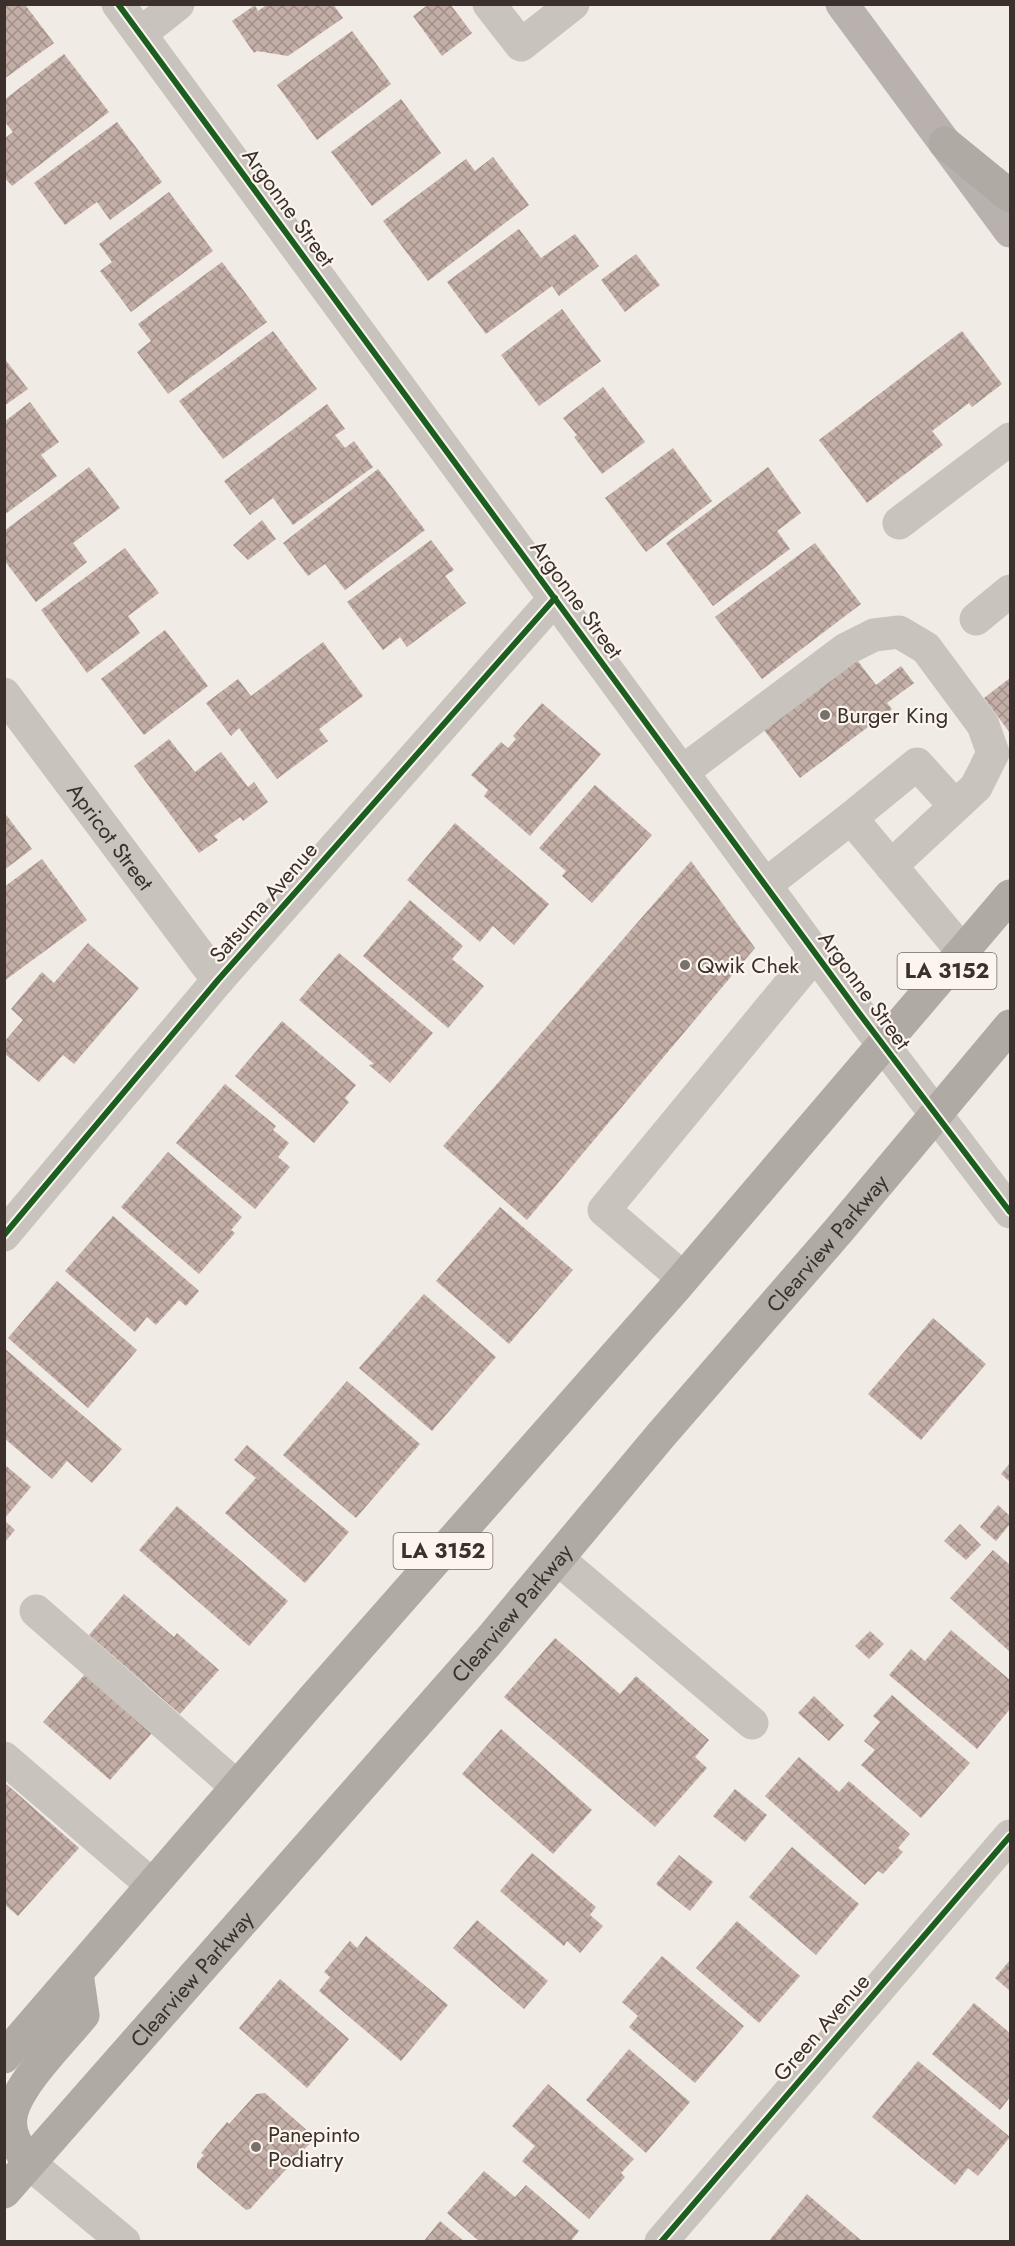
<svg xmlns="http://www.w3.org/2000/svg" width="1015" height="2246" viewBox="0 0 1015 2246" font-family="Jost,sans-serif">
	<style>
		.building { fill: url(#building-cross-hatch) }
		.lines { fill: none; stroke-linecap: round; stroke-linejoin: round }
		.minor { stroke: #c9c3be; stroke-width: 33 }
		.major { stroke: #b8b1ad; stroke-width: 33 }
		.highway { stroke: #afaaa4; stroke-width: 33 }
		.cycleway-casing { stroke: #fbf5ee; stroke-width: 10 }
		.cycleway { stroke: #1b5e20; stroke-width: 6 }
		.poi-dot { fill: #7a716c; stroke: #fbf5ee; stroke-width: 2 }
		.labels { text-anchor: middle; stroke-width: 4.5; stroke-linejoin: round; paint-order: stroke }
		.shield { fill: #fbf5ee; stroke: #756b66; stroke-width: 1.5 }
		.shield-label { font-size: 21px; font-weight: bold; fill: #3b302b }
		.street-label { font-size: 22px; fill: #3b302b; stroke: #fbf5ee }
		.poi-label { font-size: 22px; fill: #3b302b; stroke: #fbf5ee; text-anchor: start }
	</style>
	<defs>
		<pattern id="building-cross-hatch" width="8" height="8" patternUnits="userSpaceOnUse" patternTransform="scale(1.5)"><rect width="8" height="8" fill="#c3afa7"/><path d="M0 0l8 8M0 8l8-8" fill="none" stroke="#a08f88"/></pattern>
	</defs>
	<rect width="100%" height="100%" fill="#f0ebe5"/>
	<!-- building -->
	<g class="building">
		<path d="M4,4h24l-2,2 28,37 -50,36z"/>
		<path d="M268,4h65l10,14 -55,38 -31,-5 -3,2 -22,-32 23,-16 3,6z"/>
		<path d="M429,4h21l22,29 -30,23 -29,-40z"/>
		<path d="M352,31l39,53 -74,56 -40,-55z"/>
		<path d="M64,54l45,58 -97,74 -8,-9v-38l9,-7 -9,-11v-21z"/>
		<path d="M401,99l40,54 -69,53 -41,-54z"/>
		<path d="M117,122l45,60 -52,38 -13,-18 -32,23 -31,-42z"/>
		<path d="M493,157l36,48 -101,76 -45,-60 83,-62 9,12z"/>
		<path d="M169,192l44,59 -82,61 -31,-41 12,-9 -13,-18z"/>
		<path d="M519,229l22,29 34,-24 24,32 -40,30 -7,-10 -66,48 -39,-52z"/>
		<path d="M636,254l24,31 -35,27 -24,-32z"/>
		<path d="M222,262l45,60 -99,72 -31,-42 14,-11 -13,-17z"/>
		<path d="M562,309l39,52 -62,45 -38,-51z"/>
		<path d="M273,331l44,58 -94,70 -44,-58z"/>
		<path d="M962,331l40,53 -30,23 -3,-4 -37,28 11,14 -76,58 -48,-63z"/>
		<path d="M4,358l24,31 -24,17z"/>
		<path d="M603,387l42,55 -43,32 -28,-37 3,-2 -14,-17z"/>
		<path d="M30,402l29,40 -18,13 16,21 -53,39v-93z"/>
		<path d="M327,404l18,25 -10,6 10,13 9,-7 19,26 -80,58 -20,-27 -23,17 -26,-34z"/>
		<path d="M673,448l39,53 -66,51 -41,-54z"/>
		<path d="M89,467l31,41 -47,35 14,19 -51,40 -32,-42v-29z"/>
		<path d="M768,467l33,46 -24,18 13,18 -77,57 -47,-63z"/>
		<path d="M378,469l47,61 -80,60 -20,-26 -17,12 -25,-33z"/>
		<path d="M262,520l14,19 -28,21 -15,-15z"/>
		<path d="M431,540l23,30 -9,6 21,27 -59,44 -7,-10 -17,13 -36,-48z"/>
		<path d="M815,543l46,61 -99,75 -47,-62z"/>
		<path d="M125,548l34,45 -31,23 12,17 -53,40 -46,-63z"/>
		<path d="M165,630l43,56 -64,49 -43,-56z"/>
		<path d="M323,642l40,54 -44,33 9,12 -51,38 -38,-51 -8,8 -25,-33 32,-24 13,17z"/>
		<path d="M851,652l25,33 25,-19 13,17 -27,20 5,6 -92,69 -42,-56z"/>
		<path d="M1010,678v55l-26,-35z"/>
		<path d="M542,703l59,51 -71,82 -46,-40 4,-6 -17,-15 30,-33 7,6 8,-9 -3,-3z"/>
		<path d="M169,739l26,33 26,-20 27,35 6,-5 14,20 -25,19 -3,-4 -26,19 4,4 -19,13 -65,-87z"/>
		<path d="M595,785l57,50 -60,68 -30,-27 4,-5 -27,-23z"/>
		<path d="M4,812l28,37 -28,21z"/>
		<path d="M455,823l94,81 -35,41 -21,-19 -13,16 -73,-62z"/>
		<path d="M42,859l45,61 -83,61v-94z"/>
		<path d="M691,861l64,87 -228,272 -84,-74z"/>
		<path d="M410,900l53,46 -11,13 32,27 -36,42 -85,-72z"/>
		<path d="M88,943l51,45 -65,76 -11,-9 -24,27 -35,-29v-11l19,-22 -12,-11 31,-37 12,11z"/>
		<path d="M339,953l94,80 -43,50 -21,-18 5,-1 -75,-64z"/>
		<path d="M282,1021l74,64 -11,13 4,4 -35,41 -79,-67z"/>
		<path d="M225,1084l51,42 -3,4 16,13 -11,14 12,10 -35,42 -79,-66z"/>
		<path d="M168,1152l74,65 -11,13 4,3 -36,41 -78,-67z"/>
		<path d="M500,1207l73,63 -64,74 -73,-63z"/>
		<path d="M113,1216l86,75 -13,15 -7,-6 -23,25 -9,-8 -12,15 -70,-61z"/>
		<path d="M57,1281l80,69 -49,58 -80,-70z"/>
		<path d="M424,1294l72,63 -64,74 -73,-63z"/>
		<path d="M933,1318l53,46 -65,76 -53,-46z"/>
		<path d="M4,1348l118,101 -30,34 -25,-22 -15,18 -48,-41z"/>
		<path d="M347,1381l73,63 -64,74 -73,-63z"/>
		<path d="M247,1445l102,87 -44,51 -80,-70 31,-35 -22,-18z"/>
		<path d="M1010,1463v19l-9,-8z"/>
		<path d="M4,1464l27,23 -27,32z"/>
		<path d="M998,1505l12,11v8l-14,17 -16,-14z"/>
		<path d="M177,1506l111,95 -39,45 -110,-96z"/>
		<path d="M4,1520l11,10 -11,13z"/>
		<path d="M960,1524l21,21 -15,15 -22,-19z"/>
		<path d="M993,1550l17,15v87l-60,-54z"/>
		<path d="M124,1594l50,43 3,-4 42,37 -39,44 -91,-79z"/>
		<path d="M951,1630l59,50v29l-33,40 -88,-74 22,-26 14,12z"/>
		<path d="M870,1631l14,13 -15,15 -14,-13z"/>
		<path d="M555,1638l65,56 16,-18 73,64 -14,17 12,11 -52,59 -151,-130z"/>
		<path d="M93,1665l67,59 -50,56 -67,-58z"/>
		<path d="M892,1695l78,68 -49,55 -60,-53 14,-15 -11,-9 16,-19 -7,-6z"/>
		<path d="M814,1696l30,29 -15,16 -31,-28z"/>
		<path d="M501,1729l91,81 -39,44 -91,-80z"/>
		<path d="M799,1757l40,35 10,-11 61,53 -12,14 5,4 -20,22 -5,-3 -13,14 -100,-89z"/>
		<path d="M4,1782l75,66 -61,68 -14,-12z"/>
		<path d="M735,1789l32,26 -22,27 -32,-26z"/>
		<path d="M792,1847l67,57 -43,51 -67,-58z"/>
		<path d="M532,1853l64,54 -6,8 13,11 -23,27 -13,-12 -3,5 -64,-55z"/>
		<path d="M679,1855l34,27 -23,29 -34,-27z"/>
		<path d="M477,1920l71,61 -24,28 -71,-61z"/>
		<path d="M737,1921l63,55 -41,47 -63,-55z"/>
		<path d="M366,1936l82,69 -47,56 -82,-70 11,-14 -6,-5 26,-31 7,7z"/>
		<path d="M662,1956l82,70 -49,57 -66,-56 9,-11 -16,-14z"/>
		<path d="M1010,1960v31l-15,-13z"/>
		<path d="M280,1979l69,60 -42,49 -68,-60z"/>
		<path d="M974,2003l36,30v64l-10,13 -68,-56z"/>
		<path d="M629,2049l61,53 -44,51 -60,-53z"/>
		<path d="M918,2061l92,76 -32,39 -10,-8 -13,17 -83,-68z"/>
		<path d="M548,2084l86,75 -13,14 4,4 -36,42 -67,-58 13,-15 -23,-20z"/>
		<path d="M265,2093l46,41v8l-61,67 -4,1 -49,-42v-5l7,-8 -3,-2 26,-31 2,2 27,-30z"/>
		<path d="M484,2171l31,26 11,-12 53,46 -9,11h-90l-33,-29z"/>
		<path d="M807,2194l56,48h-95z"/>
		<path d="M440,2221l25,21h-42z"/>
	</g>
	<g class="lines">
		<!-- minor -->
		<g class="minor">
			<path d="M118,4l741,1009 151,199"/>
			<path d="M489,4l32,41 52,-41"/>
			<path d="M140,34l38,-30"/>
			<path d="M899,523l111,-84"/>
			<path d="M976,619l34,-28"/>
			<path id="s1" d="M4,694l214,286"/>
			<path d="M682,772l164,-123 28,-14 25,-3 27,16 57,77 10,28 -17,34 -85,79"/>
			<path d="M851,818l66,-54 38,42"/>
			<path d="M765,885l86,-67 112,134"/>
			<path d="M4,1235l214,-255 337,-382"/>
			<path d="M683,1278l-79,-68 212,-257"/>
			<path d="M558,1559l194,164"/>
			<path d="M36,1611l201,176"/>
			<path d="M4,1758l148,127"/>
			<path d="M29,2163l95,79"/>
			<path d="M661,2242l349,-406"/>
		</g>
		<!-- major -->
		<path class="major" d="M842,4l168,227"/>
		<!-- highway -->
		<g class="highway">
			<path d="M945,143l65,53"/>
			<path d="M4,2057l308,-357 363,-412 335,-392"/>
			<path d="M29,2163c-9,-13 -21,-28 -18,-46 4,-31 52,-77 72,-102l-6,-42"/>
			<path id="s2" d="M4,2192l484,-550 173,-207 178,-205 171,-204"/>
		</g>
		<!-- cycleway casing -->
		<g class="cycleway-casing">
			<g id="cycleway">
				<path d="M118,4l741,1009 151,199"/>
				<path d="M4,1235l214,-255 337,-382"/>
				<path d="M661,2242l349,-406"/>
			</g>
		</g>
		<!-- cycleway -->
		<use href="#cycleway" class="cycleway"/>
	</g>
	<!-- markers -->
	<g class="poi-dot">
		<circle cx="825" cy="715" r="6"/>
		<circle cx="685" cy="965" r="6"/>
		<circle cx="256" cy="2147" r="6"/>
	</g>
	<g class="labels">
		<!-- shield labels -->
		<g class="shield">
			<rect x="897.5" y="953" width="99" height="36" rx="4.5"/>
			<rect x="393.5" y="1533" width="99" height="36" rx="4.5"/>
		</g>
		<g class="shield-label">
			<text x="947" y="978">LA 3152</text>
			<text x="443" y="1558">LA 3152</text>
		</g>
		<!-- street labels -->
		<g class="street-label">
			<text transform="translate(289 207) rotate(54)" y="8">Argonne Street</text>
			<text transform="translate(577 599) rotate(54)" y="8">Argonne Street</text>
			<text dy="8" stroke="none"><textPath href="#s1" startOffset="178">Apricot Street</textPath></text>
			<text transform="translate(263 902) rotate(-49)" y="8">Satsuma Avenue</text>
			<text transform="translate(865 990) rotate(54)" y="8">Argonne Street</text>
			<text dy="8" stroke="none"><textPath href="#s2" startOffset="1256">Clearview Parkway</textPath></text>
			<text dy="8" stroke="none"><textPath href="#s2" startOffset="770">Clearview Parkway</textPath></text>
			<text dy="8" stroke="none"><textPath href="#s2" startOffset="284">Clearview Parkway</textPath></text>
			<text transform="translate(821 2027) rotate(-49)" y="8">Green Avenue</text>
		</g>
		<!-- poi labels -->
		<g class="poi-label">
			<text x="837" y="723">Burger King</text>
			<text x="697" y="973">Qwik Chek</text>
			<text x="268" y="2142">Panepinto<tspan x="268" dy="25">Podiatry</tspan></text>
		</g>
	</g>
	<!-- border -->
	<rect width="1015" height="2246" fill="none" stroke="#3b302b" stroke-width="12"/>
</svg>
